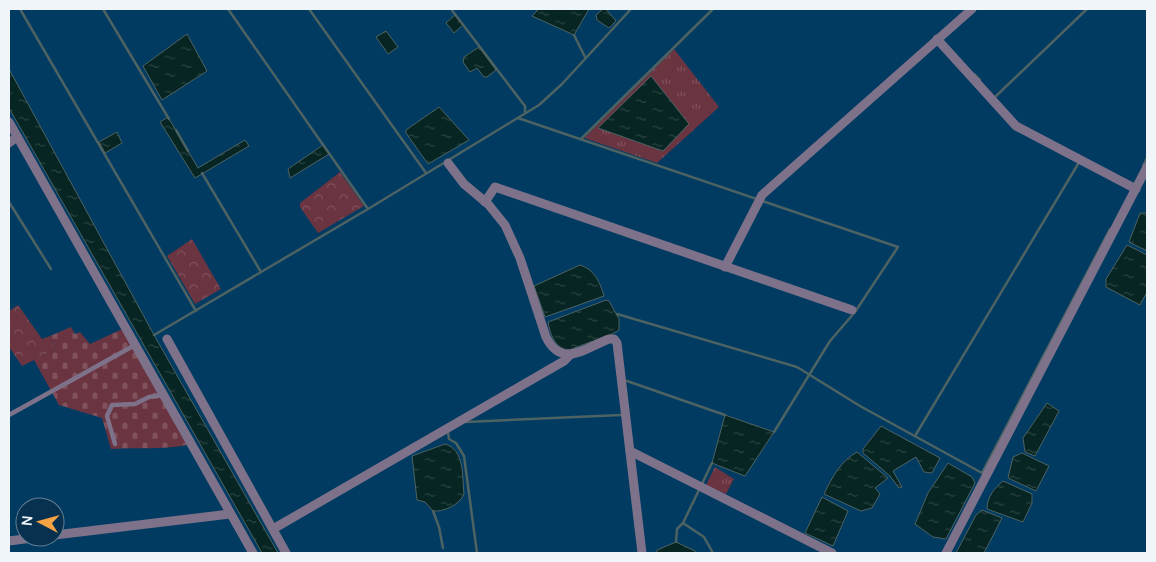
<svg xmlns="http://www.w3.org/2000/svg" width="1156" height="562" viewBox="0 0 1156 562" font-family="Manrope,sans-serif">
	<style>
		.grass { fill: url(#grass-tufts) }
		.forest { fill: url(#forest-crowns) }
		.cemetery { fill: url(#cemetery-stones) }
		.water { fill: url(#water-ripples); stroke: #4d6363 }
		.lines { fill: none; stroke-linecap: round; stroke-linejoin: round }
		.stream { stroke: #4d6363; stroke-width: 2.5 }
		.service { stroke: #7d728a; stroke-width: 4.5 }
		.minor { stroke: #7d728a; stroke-width: 9 }
	</style>
	<defs>
		<pattern id="grass-tufts" width="24" height="20" patternUnits="userSpaceOnUse" patternTransform="scale(1.25)"><rect width="24" height="20" fill="#6b3441"/><path d="M3 7l-1-3M5 7V3M7 7l1-3M15 17l-1-3M17 17v-4M19 17l1-3" fill="none" stroke="#80525d"/></pattern>
		<pattern id="forest-crowns" width="20" height="18" patternUnits="userSpaceOnUse" patternTransform="scale(1.25)"><rect width="20" height="18" fill="#6b3441"/><path d="M2 6a3 3 0 1 1 6 0M12 15a3 3 0 1 1 6 0" fill="none" stroke="#80525d"/></pattern>
		<pattern id="cemetery-stones" width="16" height="16" patternUnits="userSpaceOnUse" patternTransform="scale(1.25)"><rect width="16" height="16" fill="#6b3441"/><path d="M2 7V4a2 2 0 0 1 4 0v3zM10 15v-3a2 2 0 0 1 4 0v3z" fill="#80525d"/></pattern>
		<pattern id="water-ripples" width="26" height="14" patternUnits="userSpaceOnUse" patternTransform="scale(1.25)"><rect width="26" height="14" fill="#072522"/><path d="M2 4q2-2 4 0t4 0M15 11q2-2 4 0t4 0" fill="none" stroke="#2b4543"/></pattern>
	</defs>
	<rect width="100%" height="100%" fill="#013b62"/>
	<!-- grass -->
	<g class="grass">
		<path d="M674,49l45,58 -62,56 -73,-25z"/>
		<path d="M715,467l19,12 -8,15 -20,-9z"/>
	</g>
	<!-- forest -->
	<g class="forest">
		<path d="M340,172l24,34 -46,27 -18,-26v-4z"/>
		<path d="M192,239l29,50 -26,15 -28,-48z"/>
		<path d="M18,305l24,34 8,-3 5,14 -33,16 -13,-19v-36z"/>
	</g>
	<!-- cemetery -->
	<path class="cemetery" d="M71,327l4,7 5,-2 10,12 32,-15 65,116c-25,5 -50,2 -76,4l-9,-31 -43,-13 -25,-45 21,-10 -5,-14z"/>
	<!-- water -->
	<g class="water">
		<path d="M539,9h50l-15,26 -42,-19z"/>
		<path d="M603,9h3l10,12 -7,7 -12,-8 -1,-5z"/>
		<path d="M455,15l8,10 -9,8 -8,-10z"/>
		<path d="M386,31l12,16 -10,7 -12,-17z"/>
		<path d="M187,34l20,37 -45,29 -19,-34z"/>
		<path d="M479,47l17,23 -9,7h-3l-7,-9 -7,4 -7,-10 1,-5z"/>
		<path d="M9,69l145,266 124,218h-16l-253,-445z"/>
		<path d="M651,76l38,48 -26,27 -65,-23z"/>
		<path d="M439,107l30,33 -41,24 -22,-31v-3z"/>
		<path d="M168,117l30,51 47,-28 4,6 -54,32 -35,-56z"/>
		<path d="M117,132l5,11 -17,10 -6,-11z"/>
		<path d="M323,145l6,9 -39,24 -2,-9z"/>
		<path d="M1140,213h7v38l-18,-9z"/>
		<path d="M1127,245l20,10v37l-7,13 -34,-18v-8z"/>
		<path d="M580,265c14,4 20,17 24,31l-59,21 -11,-31z"/>
		<path d="M606,300l3,1 10,18v11l-7,4 -43,16c-14,-1 -19,-16 -21,-28z"/>
		<path d="M1047,403l12,8 -24,45 -10,-4 -2,-14z"/>
		<path d="M725,415l49,17 -29,44 -33,-13z"/>
		<path d="M881,426l59,32 -8,15 -8,-1 -8,-15 -23,14 9,16 -3,1 -9,-12 -27,-23v-4z"/>
		<path d="M445,444c20,6 17,32 19,50 -4,11 -21,18 -31,17l-8,-9 -8,-2 -5,-44z"/>
		<path d="M857,452l31,26 -13,10 5,6 -8,14 -11,3 -37,-17c8,-17 17,-33 33,-42z"/>
		<path d="M1022,453l27,13 -13,25 -28,-13 5,-21z"/>
		<path d="M948,463l24,14 3,6 -29,56 -13,-2 -18,-13 13,-31z"/>
		<path d="M1003,481l29,13v9l-9,19 -36,-13c0,-13 8,-21 16,-28z"/>
		<path d="M822,497l26,14 -15,35 -28,-13z"/>
		<path d="M982,510l20,8 -18,35h-28l20,-38z"/>
		<path d="M676,542l19,9 2,2h-40v-3z"/>
	</g>
	<g class="lines">
		<!-- stream -->
		<g class="stream">
			<path d="M20,9l176,302"/>
			<path d="M103,9l66,110"/>
			<path d="M228,9l140,200"/>
			<path d="M309,9l117,164"/>
			<path d="M451,9l70,92 4,5v7"/>
			<path d="M574,35l11,22"/>
			<path d="M974,74l6,6"/>
			<path d="M995,97l92,-88"/>
			<path d="M518,118l380,129 -43,65 -25,29 -56,91"/>
			<path d="M176,130l12,21"/>
			<path d="M581,139l132,-130"/>
			<path d="M1143,166l4,-8"/>
			<path d="M202,173l59,99"/>
			<path d="M9,202l42,67"/>
			<path d="M617,314l180,53 63,39 122,67 128,-244"/>
			<path d="M154,335l214,-126 171,-104 23,-21 69,-75"/>
			<path d="M627,381l98,34"/>
			<path d="M466,422l155,-7"/>
			<path d="M448,432l1,7 7,4 8,13 13,97"/>
			<path d="M915,436l163,-272"/>
			<path d="M433,511l6,16 4,21"/>
			<path d="M683,523l21,14 9,16"/>
			<path d="M676,542l1,-13 6,-6 29,-60"/>
		</g>
		<!-- service -->
		<g class="service">
			<path d="M9,415l126,-70"/>
			<path d="M115,444l-8,-28 5,-11 23,-1 14,-7 14,-2"/>
		</g>
		<!-- minor -->
		<g class="minor">
			<path d="M937,39l79,87 120,63"/>
			<path d="M9,122l244,431"/>
			<path d="M9,143l8,-6"/>
			<path d="M448,163l16,21 24,20 17,21 15,33 26,79c16,32 39,11 63,2h5l3,4 25,210"/>
			<path d="M485,202l10,-15 357,123"/>
			<path d="M725,267l37,-72 210,-186"/>
			<path d="M167,339l119,214"/>
			<path d="M630,451l202,102"/>
			<path d="M273,529l291,-168 6,-6"/>
			<path d="M55,535l175,-21"/>
			<path d="M9,541l31,-4"/>
			<path d="M946,553l201,-386"/>
		</g>
	</g>
	<!-- border -->
	<rect width="1156" height="562" fill="none" stroke="#f0f5fa" stroke-width="20"/>
	<!-- north arrow -->
	<g transform="translate(40 522) rotate(276)"><circle r="24" fill="#08314f" stroke="#657f93"/>
	<path d="M0-4L9 19L0 12L-9 19Z" fill="#f5a345"/>
	<text y="-8" font-size="14" font-weight="bold" text-anchor="middle" fill="#f0f5fa">N</text>
	</g>
</svg>
